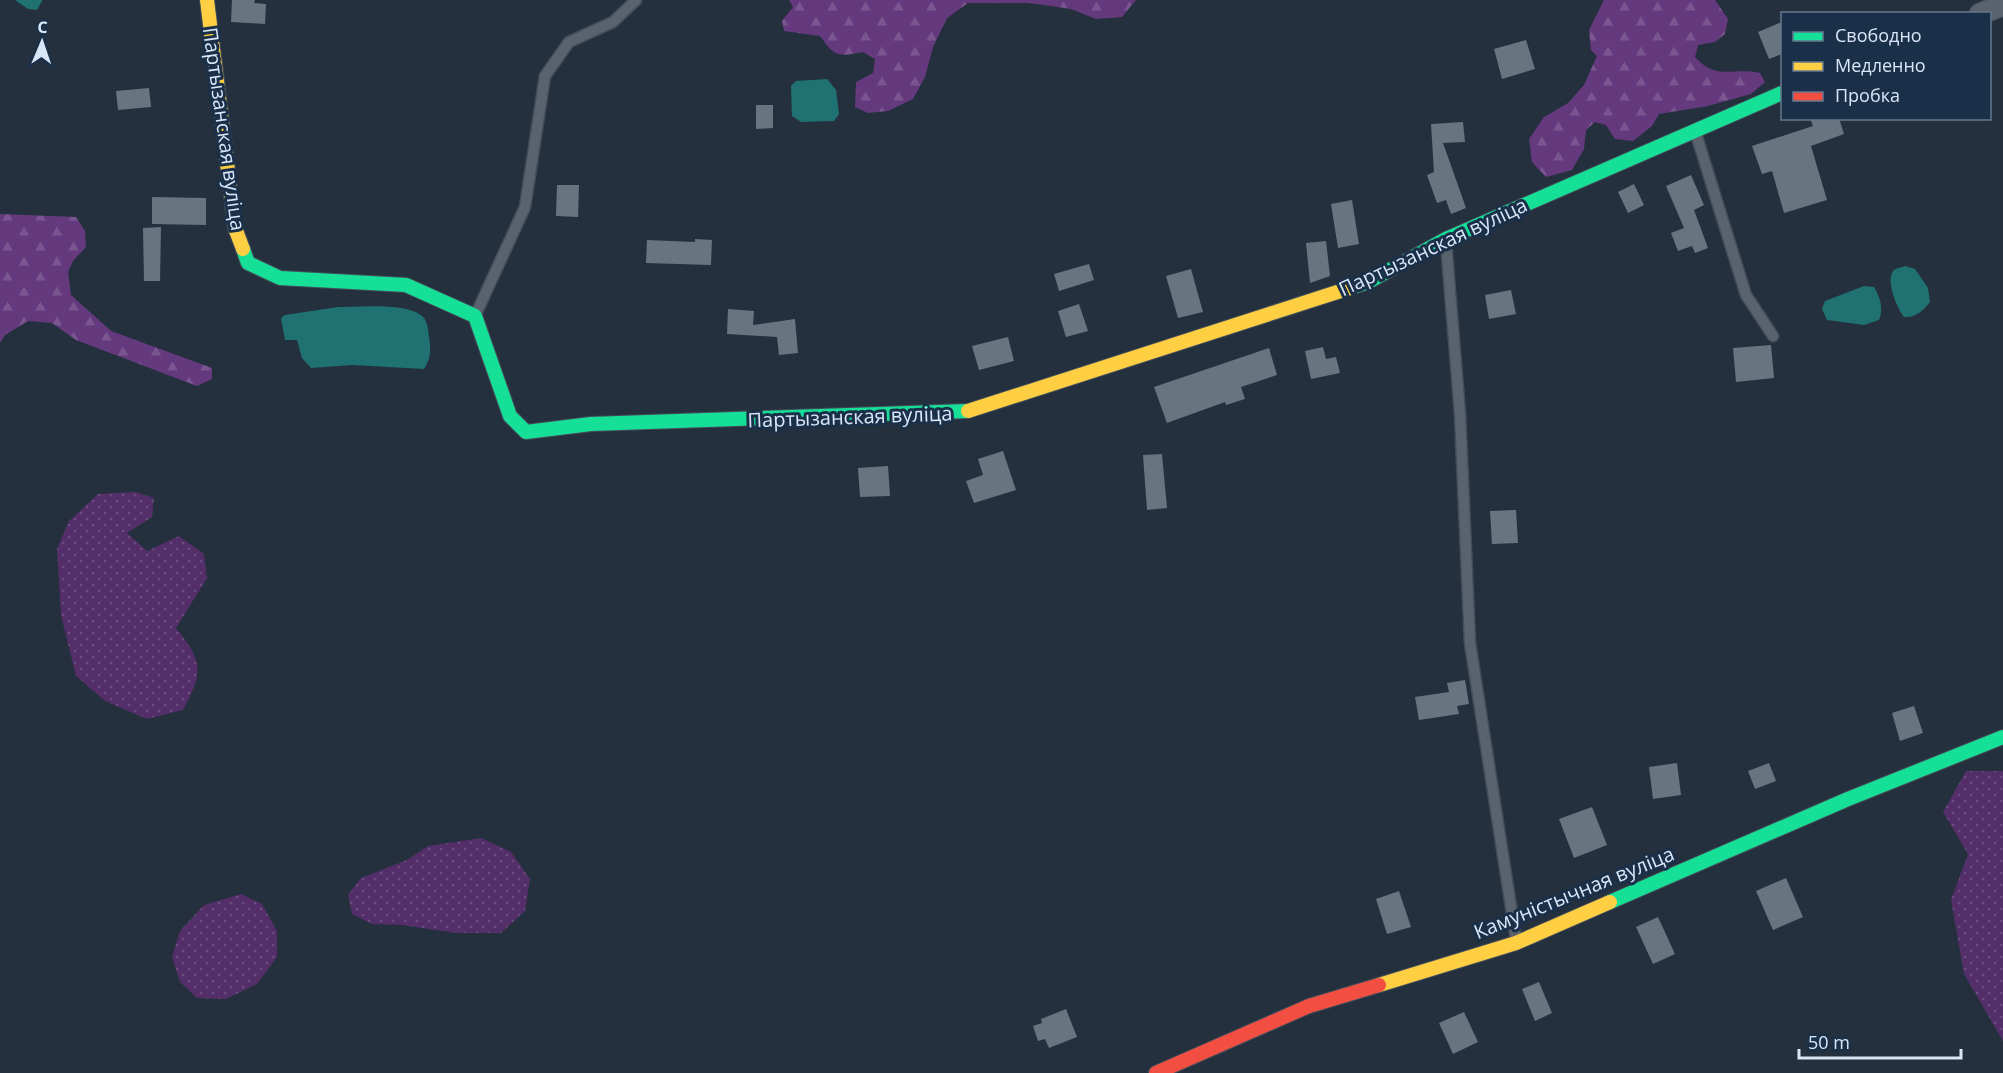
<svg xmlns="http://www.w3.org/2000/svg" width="2003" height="1073" viewBox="0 0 2003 1073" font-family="'Open Sans',sans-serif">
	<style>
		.grass { fill: url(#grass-dots) }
		.forest { fill: url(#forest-firs) }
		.water { fill: #207171 }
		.building { fill: #687580 }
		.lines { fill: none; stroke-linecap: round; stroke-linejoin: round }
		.lane-casing { stroke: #444e5a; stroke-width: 13 }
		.street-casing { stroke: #444e5a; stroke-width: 23 }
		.fast-casing { stroke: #444e5a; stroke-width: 16 }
		.slow-casing { stroke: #444e5a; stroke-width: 16 }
		.jam-casing { stroke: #444e5a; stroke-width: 16 }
		.lane { stroke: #5a626d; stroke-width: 10 }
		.street { stroke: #5a626d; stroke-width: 21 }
		.fast { stroke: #16e098; stroke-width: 14 }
		.slow { stroke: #ffcf43; stroke-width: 14 }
		.jam { stroke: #f24e42; stroke-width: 14 }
		.labels { text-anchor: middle; stroke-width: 6; stroke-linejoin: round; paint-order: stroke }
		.street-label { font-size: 20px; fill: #d9e6f7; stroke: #1a2f48 }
	</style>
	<defs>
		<pattern id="grass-dots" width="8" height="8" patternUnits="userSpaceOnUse" patternTransform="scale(1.5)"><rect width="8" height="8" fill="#532e68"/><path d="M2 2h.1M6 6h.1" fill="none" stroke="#6b4c7e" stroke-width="1.8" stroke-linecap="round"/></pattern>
		<pattern id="forest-firs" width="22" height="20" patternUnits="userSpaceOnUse" patternTransform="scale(1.5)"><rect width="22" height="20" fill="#65397d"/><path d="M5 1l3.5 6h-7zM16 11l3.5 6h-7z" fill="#7a5690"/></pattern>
	</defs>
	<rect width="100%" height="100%" fill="#24303e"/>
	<!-- grass -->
	<g class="grass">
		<path d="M135,492l19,6 -2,19 -25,16 20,18 32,-15 25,18 3,24 -31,50c27,34 28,43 7,82l-36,9 -42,-18 -29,-25 -15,-61 -4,-66 12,-28 29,-27z"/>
		<path d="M1966,771h37v270l-39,-67 -13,-74 17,-46 -25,-42z"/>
		<path d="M481,838l30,14 19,27 -5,32 -24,22h-45l-54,-8 -30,-1 -20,-10 -4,-19 13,-17 46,-18 21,-14z"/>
		<path d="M241,894l21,10 15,27v26l-20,27 -31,15 -29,-1 -17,-16 -8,-25 8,-26 24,-26z"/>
	</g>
	<!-- forest -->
	<g class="forest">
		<path d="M789,0h347l-14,17 -26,2 -25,-10 -41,-6h-62l-21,15 -14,29 -8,30 -12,22 -25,12 -20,2 -13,-6 1,-25 17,-9 2,-14 -12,-7c-25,5 -28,5 -43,-16l-36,-5 -2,-10 11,-14z"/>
		<path d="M1604,0h111l13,19 -3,15 -10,8 -17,3 -3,12c22,24 36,10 65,16l5,9 -14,12 -43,12 -49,8 -7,12 -19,15 -18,-2 -9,-14 -11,-3 -9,8 -2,19 -12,21 -26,7 -14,-15 -3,-23 15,-22 24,-14 16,-18 13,-29 -6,-6 -2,-20z"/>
		<path d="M0,214l76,3 9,14 1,16 -13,14 -5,11 3,23 40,36 101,37v11l-15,7 -121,-46 -24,-17 -24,-2 -23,14 -5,8z"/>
	</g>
	<!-- water -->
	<g class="water">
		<path d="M15,0h27v1l-5,9 -9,-1z"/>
		<path d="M827,79l9,11 3,24 -5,7 -33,1 -9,-6 -1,-30 5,-5z"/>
		<path d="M1905,266l10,3 13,19 2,14c-7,9 -15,16 -26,15 -7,-9 -17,-33 -12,-44 2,-5 8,-5 13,-7z"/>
		<path d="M1864,286l10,1c6,10 10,22 5,33l-15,5 -37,-5 -5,-11 3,-8z"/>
		<path d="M338,307c20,0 69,-5 84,9 6,5 6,14 7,21 2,13 2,22 -5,32l-72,-4 -41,3 -9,-10 -5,-18h-12l-4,-22 4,-3z"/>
	</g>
	<!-- building -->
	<g class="building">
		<path d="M232,0h23l-1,3 12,1 -1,20 -34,-2z"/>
		<path d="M1782,22v32l-13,5 -11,-27z"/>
		<path d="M1526,40l9,29 -33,10 -8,-30z"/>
		<path d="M149,88l2,19 -33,3 -2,-19z"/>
		<path d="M756,105h17v23l-17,1z"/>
		<path d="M1810,118h29l5,16 -33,12 16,54 -43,13 -12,-42 -10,3 -10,-28 61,-20z"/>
		<path d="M1463,122l2,20 -22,1 23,65 -15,6 -5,-14 -9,3 -10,-28 7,-3 -3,-48z"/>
		<path d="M1691,175l13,30 -10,5 14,38 -13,5 -3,-7 -14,5 -7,-18 13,-5 -18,-42z"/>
		<path d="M1634,184l10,21 -16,8 -10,-21z"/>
		<path d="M557,185h22l-1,32 -22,-1z"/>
		<path d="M152,197l54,1v27l-54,-1z"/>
		<path d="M1352,200l7,44 -21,4 -7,-44z"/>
		<path d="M161,227l-1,54h-16l-1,-53z"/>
		<path d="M695,239l17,1 -1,25 -65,-2 1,-23 48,2z"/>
		<path d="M1326,241l4,35 -20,7 -4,-40z"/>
		<path d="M1089,264l5,16 -35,11 -5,-17z"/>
		<path d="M1191,269l12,43 -25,6 -12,-42z"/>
		<path d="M1511,290l5,24 -27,5 -4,-24z"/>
		<path d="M1079,304l9,27 -22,6 -8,-26z"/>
		<path d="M728,309l26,2 -1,14 42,-6 3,34 -19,2 -2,-18 -50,-3z"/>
		<path d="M1008,337l6,24 -35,9 -7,-24z"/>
		<path d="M1771,345l3,33 -38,4 -3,-34z"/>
		<path d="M1323,347l3,12 10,-2 4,16 -29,6 -6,-28z"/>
		<path d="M1269,348l8,27 -36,12 4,12 -19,6 -1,-3 -58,21 -13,-36z"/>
		<path d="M1003,451l13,39 -42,13 -8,-22 17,-6 -5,-16z"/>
		<path d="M1162,454l5,54 -20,2 -4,-55z"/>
		<path d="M888,466l2,30 -30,1 -2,-29z"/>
		<path d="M1516,510l2,33 -26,1 -2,-33z"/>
		<path d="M1465,680l4,24 -12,2 2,8 -40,6 -4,-23 34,-5 -2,-9z"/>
		<path d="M1914,706l9,27 -23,8 -8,-28z"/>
		<path d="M1677,763l4,32 -28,4 -4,-32z"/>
		<path d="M1769,763l7,18 -21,8 -7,-18z"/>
		<path d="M1592,807l15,38 -33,13 -15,-39z"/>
		<path d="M1786,878l17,39 -30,13 -17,-39z"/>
		<path d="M1399,891l12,36 -24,7 -11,-35z"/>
		<path d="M1658,917l17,37 -22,10 -17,-37z"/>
		<path d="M1539,982l13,31 -17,8 -13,-32z"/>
		<path d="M1066,1009l11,28 -28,11 -4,-9 -7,2 -5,-15 9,-3 -1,-4z"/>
		<path d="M1464,1012l14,30 -25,12 -14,-31z"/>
	</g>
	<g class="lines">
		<!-- lane casing -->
		<g class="lane-casing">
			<g id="lane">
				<path d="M1696,134l50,161 27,41"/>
				<path d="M1446,242l14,172 10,229 46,296"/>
				<path d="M476,314l49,-107 20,-131 24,-34 44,-20 23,-22"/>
			</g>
		</g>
		<!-- street casing -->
		<g class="street-casing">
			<path id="street" d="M1980,14l23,-9"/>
		</g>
		<!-- fast casing -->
		<g class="fast-casing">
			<g id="fast">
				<path d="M243,249l5,14 32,15 126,7 69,31 35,100 16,16 65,-8 377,-13"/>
				<path d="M1353,287l15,-5 78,-43 336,-146"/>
				<path d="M1610,902l238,-103 155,-62"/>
			</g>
		</g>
		<!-- slow casing -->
		<g class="slow-casing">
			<g id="slow">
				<path d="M207,0l28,228 8,21"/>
				<path d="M968,411l385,-124"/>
				<path d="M1379,985l137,-42 94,-41"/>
			</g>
		</g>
		<!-- jam casing -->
		<g class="jam-casing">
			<path id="jam" d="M1156,1073l153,-67 70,-21"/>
		</g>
		<!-- lane -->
		<use href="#lane" class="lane"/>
		<!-- street -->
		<use href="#street" class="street"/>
		<!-- fast -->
		<use href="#fast" class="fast"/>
		<!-- slow -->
		<use href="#slow" class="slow"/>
		<!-- jam -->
		<use href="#jam" class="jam"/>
	</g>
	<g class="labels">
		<!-- street labels -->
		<g class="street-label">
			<text transform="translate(224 129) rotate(82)" y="7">Партызанская вуліца</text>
			<text transform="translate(1433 247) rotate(-25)" y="7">Партызанская вуліца</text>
			<text transform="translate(850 417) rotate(-2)" y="7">Партызанская вуліца</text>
			<text transform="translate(1574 893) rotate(-22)" y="7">Камуністычная вуліца</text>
		</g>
	</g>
	<!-- legend -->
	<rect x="1781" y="12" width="210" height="108" fill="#1a2f48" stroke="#66788e" stroke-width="1.5"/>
	<rect x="1793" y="32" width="30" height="9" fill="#16e098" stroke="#66788e" stroke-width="1.5"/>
	<text x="1835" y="42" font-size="18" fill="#d9e6f7">Свободно</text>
	<rect x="1793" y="62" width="30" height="9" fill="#ffcf43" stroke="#66788e" stroke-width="1.5"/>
	<text x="1835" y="72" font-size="18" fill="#d9e6f7">Медленно</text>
	<rect x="1793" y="92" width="30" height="9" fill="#f24e42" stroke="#66788e" stroke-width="1.5"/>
	<text x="1835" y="102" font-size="18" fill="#d9e6f7">Пробка</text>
	<!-- north arrow -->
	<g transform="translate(42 42) rotate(2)" stroke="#1a2f48" stroke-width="4.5" paint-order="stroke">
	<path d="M0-4.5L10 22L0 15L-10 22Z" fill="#d9e6f7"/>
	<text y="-9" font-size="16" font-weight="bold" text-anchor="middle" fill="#d9e6f7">С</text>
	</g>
	<!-- scale -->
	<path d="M1799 1049v9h162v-9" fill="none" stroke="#d9e6f7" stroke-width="3"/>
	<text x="1808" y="1049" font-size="18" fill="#d9e6f7" stroke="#1a2f48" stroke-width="4.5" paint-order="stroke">50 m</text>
</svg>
